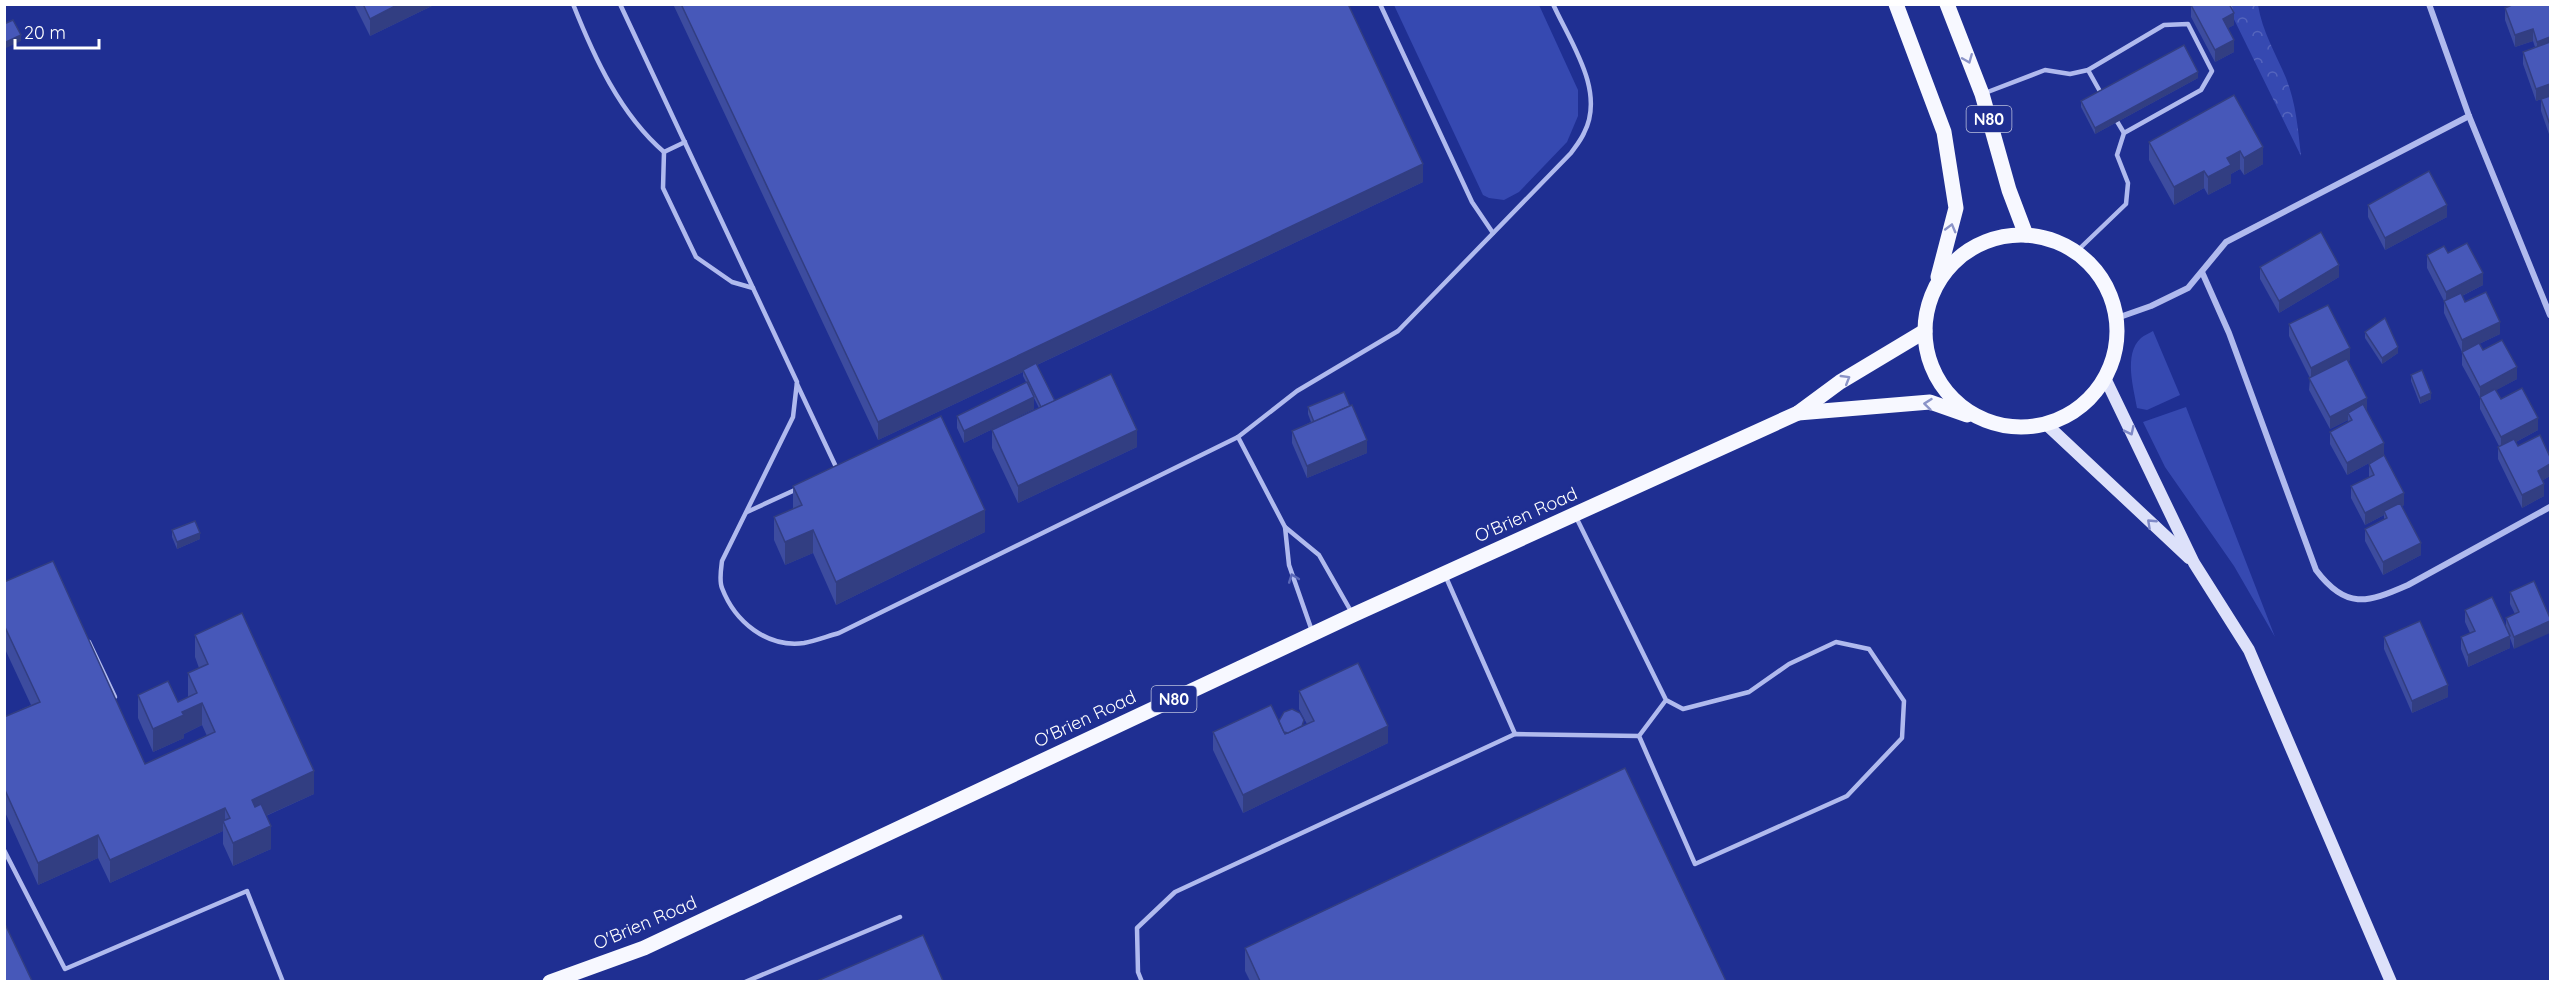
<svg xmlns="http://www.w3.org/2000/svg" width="2555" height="986" viewBox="0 0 2555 986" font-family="Quicksand,sans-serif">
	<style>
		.grass { fill: #3649b1 }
		.forest { fill: url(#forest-crowns) }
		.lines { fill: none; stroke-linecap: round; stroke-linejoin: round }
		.service { stroke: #b0baee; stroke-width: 4.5 }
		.minor { stroke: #b0baee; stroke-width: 6 }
		.secondary { stroke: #dde1fa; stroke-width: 12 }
		.primary { stroke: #f7f8ff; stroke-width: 15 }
		.wall { fill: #3d4c9f }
		.shaded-wall { fill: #323e82 }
		.building { fill: #4758b9; stroke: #323e82; stroke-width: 1.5 }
		.oneway { stroke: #8b94c8 }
		.oneway2 { stroke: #7e88c6 }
		.oneway3 { stroke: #5967b7 }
		.labels { text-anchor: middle; stroke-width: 5; stroke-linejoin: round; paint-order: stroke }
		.shield { fill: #1f2f92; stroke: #bcc1de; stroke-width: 1.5 }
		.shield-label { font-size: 16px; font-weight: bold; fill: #fff }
		.street-label { font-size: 18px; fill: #fff; stroke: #1f2f92 }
	</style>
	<defs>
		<pattern id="forest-crowns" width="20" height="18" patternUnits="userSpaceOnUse" patternTransform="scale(1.5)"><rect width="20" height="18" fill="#3649b1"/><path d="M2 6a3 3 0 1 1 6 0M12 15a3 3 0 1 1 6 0" fill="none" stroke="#5464bd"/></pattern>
	</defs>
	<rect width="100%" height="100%" fill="#1f2f92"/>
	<!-- grass -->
	<g class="grass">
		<path d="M1394,5h145l39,85v26l-11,26 -48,50 -15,8 -15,-2 -6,-3z"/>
		<path d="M2153,331l27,64 -33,15 -10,-2c-3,-19 -14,-54 4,-70 3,-3 9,-5 12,-7z"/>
		<path d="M2186,407l89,230 -41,-71 -69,-99 -22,-45z"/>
	</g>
	<!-- forest -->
	<path class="forest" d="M2227,5h31c4,26 18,49 28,73 10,25 12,51 15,78z"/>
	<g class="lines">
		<!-- service -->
		<g class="service">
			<path d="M573,4c21,53 47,110 91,148l21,-10"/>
			<path d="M620,4l177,378 -4,35 -71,144c-1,8 -3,20 0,27 13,34 45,60 82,55 11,-2 24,-7 35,-10l399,-196 59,-46 101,-60 173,-178c5,-7 10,-13 13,-20 22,-42 -14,-91 -31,-129"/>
			<path d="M1380,4l92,198 21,31"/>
			<path d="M2088,70l14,25"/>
			<path d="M1985,93l60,-23 25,4 18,-4 76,-45 24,-1 24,47 -11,19 -77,43 -7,22 11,28 -2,21 -50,48"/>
			<path d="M2115,118l9,15"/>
			<path d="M664,152l-1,36 33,69 36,25 21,6"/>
			<path d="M797,384l40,85"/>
			<path d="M1238,437l47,90"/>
			<path d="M747,512l50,-23"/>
			<path d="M1576,517l90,183 17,9 66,-17 40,-28 47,-22 33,7 35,52 -2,37 -55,58 -152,68 -56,-128 27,-36"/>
			<path d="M1445,575l70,159"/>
			<path d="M1312,631l-23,-66 -4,-38 34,28 33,58"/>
			<path d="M89,642l26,55"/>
			<path d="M4,850l61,119 182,-78 36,91"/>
			<path d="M745,982l155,-65"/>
			<path d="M1142,982l-4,-10 -1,-44 38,-36 340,-158 124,2"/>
		</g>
		<!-- minor -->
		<g class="minor">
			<path d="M2429,4l40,112 81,199"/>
			<path d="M2202,272l27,61 87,237c30,40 51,33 92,15l142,-78"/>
			<path d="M2117,318l34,-12 37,-18 38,-46 243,-126"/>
		</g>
		<!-- secondary -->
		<g class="secondary">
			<path d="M2105,378l89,185 55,87 142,332"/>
			<path d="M2046,424l143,134"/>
		</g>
		<!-- primary -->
		<g class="primary">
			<path d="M1896,4l48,128 12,76 -18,69"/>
			<path d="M1947,4l35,90 27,96 17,45"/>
			<circle cx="2021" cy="331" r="96"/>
			<path d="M1798,413l132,-11 37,13"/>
			<path d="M550,982l94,-34 709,-333 445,-202 42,-31 85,-51"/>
		</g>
	</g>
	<!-- wall -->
	<g class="wall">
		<path d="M354,4h82l-66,32z"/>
		<path d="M673,4h675l75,178 -386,183 18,36 82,46 -119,56 -26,-55v-18l47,-22 -5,-10v11l-70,34 -7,-15v-12l69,-34 -3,-6v-4l-145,68z"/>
		<path d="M2550,4v92l-14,5 -13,-37v-12l12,-5 -2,-6 -18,6 -10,-27v-12z"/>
		<path d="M2191,5l43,20 -6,3 6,24 -19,10 -24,-45z"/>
		<path d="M2198,78l-103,56 -14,-27v-6z"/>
		<path d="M2234,95l29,69 -19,11 -4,-6 -9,5v9l-23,12 -4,-7 -30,17 -25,-45v-18z"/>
		<path d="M2550,96v41l-9,-26v-12z"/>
		<path d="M2368,205l79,12 -62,33 -17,-33z"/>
		<path d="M2448,253l35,32 -21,11 3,6 35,32 -21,10 4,6 34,29 -21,11 5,9 37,31 -22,12 2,4 32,11v19l-7,4 1,16 -22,12 -24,-49v-12l1,-1 -19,-37v-11l-18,-33v-13l-18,-39v-12l-17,-33v-13z"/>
		<path d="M2260,267l79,10 -60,36 -19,-34z"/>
		<path d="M2289,324l61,36 -2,1 19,49 -1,1 18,44 -37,20 -17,-31v-12l18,-10v-2l-18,9 -21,-39 1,-12 -21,-42z"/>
		<path d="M2365,332l33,21 -16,11 -17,-26z"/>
		<path d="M2411,375l20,24 -11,5 -9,-23z"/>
		<path d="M1308,407l59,46 -60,25 -15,-35v-12l19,-9 -3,-8z"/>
		<path d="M2369,464l35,41 -2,1 19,49 -38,20 -18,-34v-12l19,-9v-5l-19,10 -14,-27v-12l18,-9z"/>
		<path d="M793,486l192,46 -149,73 -23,-52 -28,12 -11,-25v-23l19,-8z"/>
		<path d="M172,530l28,9 -23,10 -5,-12z"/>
		<path d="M2534,581l-20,68 -4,-11v10l-42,19 -7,-18v-12l9,-4 -5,-11v-12l41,18v-10l9,-4 -5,-10v-12z"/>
		<path d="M4,582l141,182 62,-28 -5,-11 -18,9v4l-31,14 -15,-34v-23l40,7 10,-5v-24l11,-5 -4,-11v-22l119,159 -48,22 5,33 -38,17 -10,-22v-13l-113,52 -12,-25 -60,27 -34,-75v-93l27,-12 -27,-58z"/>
		<path d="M2550,587v17l-1,-4v-12z"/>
		<path d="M2384,637l64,60 -36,16 -28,-64z"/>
		<path d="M1299,691l89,52 -145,70 -30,-63v-18l66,-11 25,4 3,-1 -8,-15z"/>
		<path d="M1245,948l481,33h-476l-5,-10z"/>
	</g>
	<!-- shaded-wall -->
	<g class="shaded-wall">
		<path d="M399,4h37l-66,32v-17z"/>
		<path d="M2234,13v12l-11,6v-12z"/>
		<path d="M2533,29v12l-18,6v-12z"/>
		<path d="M21,35v6l-17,8v-6z"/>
		<path d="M2550,37v12l-13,5v-12z"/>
		<path d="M2234,40v12l-19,10v-12z"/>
		<path d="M2198,72v6l-103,56v-6z"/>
		<path d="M2550,84v12l-14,5v-12z"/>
		<path d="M2263,147v17l-19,11v-17z"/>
		<path d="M2240,151v18l-9,5v9l-23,12v-18l19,-19z"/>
		<path d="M1423,164v18l-399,189 -1,-1v2l-145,68v-18z"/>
		<path d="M2204,171v17l-30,17v-18z"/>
		<path d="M2447,205v12l-62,33v-12z"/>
		<path d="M2339,265v12l-60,36v-12z"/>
		<path d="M2483,273v12l-37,19v-12z"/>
		<path d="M2500,322v12l-38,18v-12z"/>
		<path d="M2398,347v6l-16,11v-6z"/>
		<path d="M2350,348v12l-39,20v-12z"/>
		<path d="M2517,367v12l-37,20v-12z"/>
		<path d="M2431,393v6l-11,5v-6z"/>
		<path d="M1034,397v12l-70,34v-12z"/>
		<path d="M2367,398v12l-16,9 -3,-6v7l-18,9v-12z"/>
		<path d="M2538,418v12l-37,20v-13z"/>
		<path d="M1137,430v17l-119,56v-17z"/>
		<path d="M1367,440v13l-60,25v-12z"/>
		<path d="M2384,443v12l-37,20v-12z"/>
		<path d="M2550,464v12l-12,7v-12z"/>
		<path d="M2544,484v12l-22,12v-13z"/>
		<path d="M2404,493v12l-18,10 -2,-4v4l-19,10v-12z"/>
		<path d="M985,510v22l-149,73v-23z"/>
		<path d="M813,530v23l-28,12v-23z"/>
		<path d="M200,533v6l-23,10v-7z"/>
		<path d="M2421,543v12l-38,20v-13z"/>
		<path d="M2550,621v12l-36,16v-12z"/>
		<path d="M2510,636v12l-42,19v-12z"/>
		<path d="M2448,685v12l-36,16v-12z"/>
		<path d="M202,703v22l-18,9v4l-31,14v-23l29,-17z"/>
		<path d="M1388,726v17l-145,70v-18z"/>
		<path d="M314,771v23l-62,28v-22z"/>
		<path d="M225,808v19l-2,-6v10l-113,52v-23z"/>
		<path d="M271,826v23l-38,17v-23z"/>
		<path d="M98,835v23l-60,27v-22z"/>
	</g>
	<!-- building -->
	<g class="building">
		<path d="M363,4h36l-29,15z"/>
		<path d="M681,4h667l75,160 -545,258z"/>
		<path d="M2229,4l5,9 -11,6 11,21 -19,10 -24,-45z"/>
		<path d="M2514,4h36v33l-13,5 -4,-13 -18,6 -10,-27z"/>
		<path d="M13,20l8,15 -17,8v-19z"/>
		<path d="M2550,42v42l-14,5 -13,-37z"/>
		<path d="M2184,45l14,27 -103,56 -14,-27z"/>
		<path d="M2234,95l29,52 -19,11 -4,-7 -13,7 4,7 -23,12 -4,-6 -30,16 -25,-45z"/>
		<path d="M2550,96v29l-9,-26z"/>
		<path d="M2429,171l18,34 -62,33 -17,-33z"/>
		<path d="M2321,232l18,33 -60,36 -19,-34z"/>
		<path d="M2467,243l16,30 -37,19 -19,-37 17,-9 4,7z"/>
		<path d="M2486,292l14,30 -38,18 -18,-39 17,-8 4,9z"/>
		<path d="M2328,305l22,43 -39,20 -22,-44z"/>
		<path d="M2385,318l13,29 -16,11 -17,-26z"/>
		<path d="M2502,340l15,27 -37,20 -18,-35 17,-9 4,7z"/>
		<path d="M2347,359l20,39 -37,19 -21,-39z"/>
		<path d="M1036,363l19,38 -14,6 -18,-37z"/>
		<path d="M2422,370l9,23 -11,5 -9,-23z"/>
		<path d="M1111,374l26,56 -119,56 -26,-56z"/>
		<path d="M1027,382l7,15 -70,34 -7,-15z"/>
		<path d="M2522,388l16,30 -37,19 -21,-40 15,-8 6,10z"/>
		<path d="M1344,392l6,14 -36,16 -6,-15z"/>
		<path d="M2363,404l21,39 -37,20 -17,-31 22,-12 -4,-7z"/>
		<path d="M1352,405l15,35 -60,26 -15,-35z"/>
		<path d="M941,416l44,94 -149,72 -23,-52 -28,12 -11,-25 28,-12 -9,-19z"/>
		<path d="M2540,435l10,22v7l-12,7 6,13 -22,11 -24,-48 16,-8 4,7z"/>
		<path d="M2384,455l20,38 -39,20 -14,-27 23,-11 -5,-11z"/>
		<path d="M2400,503l21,40 -38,19 -18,-33 22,-11 -3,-7z"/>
		<path d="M195,521l5,12 -23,9 -5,-12z"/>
		<path d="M53,561l92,203 70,-32 -13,-29 -20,9 2,3 -31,14 -15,-34 30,-14 10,21 19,-9 -9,-20 20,-9 -13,-29 47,-22 72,158 -62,29 3,7 6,-3 10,22 -38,17 -10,-22 7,-3 -5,-10 -115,52 -12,-25 -60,28 -34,-75v-71l36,-15 -36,-77v-43z"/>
		<path d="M2534,581l16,37v3l-36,16 -8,-19 13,-6 -9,-20z"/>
		<path d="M2492,597l18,39 -42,19 -7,-18 14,-6 -10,-21z"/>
		<path d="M2420,621l28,64 -36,16 -28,-64z"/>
		<path d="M1358,663l30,63 -145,69 -30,-63 58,-27 14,29 29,-13 -15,-30z"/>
		<path d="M1292,709l8,4 4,7 -2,6 -14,7 -4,-1 -5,-11 5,-9z"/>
		<path d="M1625,768l101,213h-466l-15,-33z"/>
		<path d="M4,922l28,59h-28z"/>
		<path d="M923,935l20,46h-126z"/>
	</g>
	<!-- one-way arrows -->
	<defs><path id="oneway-chevron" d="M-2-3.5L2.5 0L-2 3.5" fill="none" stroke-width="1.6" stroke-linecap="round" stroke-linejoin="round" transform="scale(1.5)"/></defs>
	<g class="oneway">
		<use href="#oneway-chevron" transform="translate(1968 59) rotate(68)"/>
		<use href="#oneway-chevron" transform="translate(1951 228) rotate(-75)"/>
		<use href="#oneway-chevron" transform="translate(1846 379) rotate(-31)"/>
		<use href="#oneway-chevron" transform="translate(1928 404) rotate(-174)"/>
	</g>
	<g class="oneway2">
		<use href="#oneway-chevron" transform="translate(2130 431) rotate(64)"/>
		<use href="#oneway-chevron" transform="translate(2151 523) rotate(-137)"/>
	</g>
	<use class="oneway3" href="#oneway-chevron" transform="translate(1293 578) rotate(-110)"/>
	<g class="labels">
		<!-- shield labels -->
		<g class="shield">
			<rect x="1966.5" y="106" width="45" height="26" rx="4.5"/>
			<rect x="1151.5" y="686" width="45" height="26" rx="4.5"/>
		</g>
		<g class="shield-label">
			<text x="1989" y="125">N80</text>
			<text x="1174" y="705">N80</text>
		</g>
		<!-- street labels -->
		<g class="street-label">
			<text transform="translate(1526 515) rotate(-24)" y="6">O'Brien Road</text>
			<text transform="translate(1085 719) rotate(-25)" y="6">O'Brien Road</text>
			<text transform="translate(645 923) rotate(-23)" y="6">O'Brien Road</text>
		</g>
	</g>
	<!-- border -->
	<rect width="2555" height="986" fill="none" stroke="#ffffff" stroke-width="12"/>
	<!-- scale -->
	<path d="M15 39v9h84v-9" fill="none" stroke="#ffffff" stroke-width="3"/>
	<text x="24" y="39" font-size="18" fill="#ffffff" stroke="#1f2f92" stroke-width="4.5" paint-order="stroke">20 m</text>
</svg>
